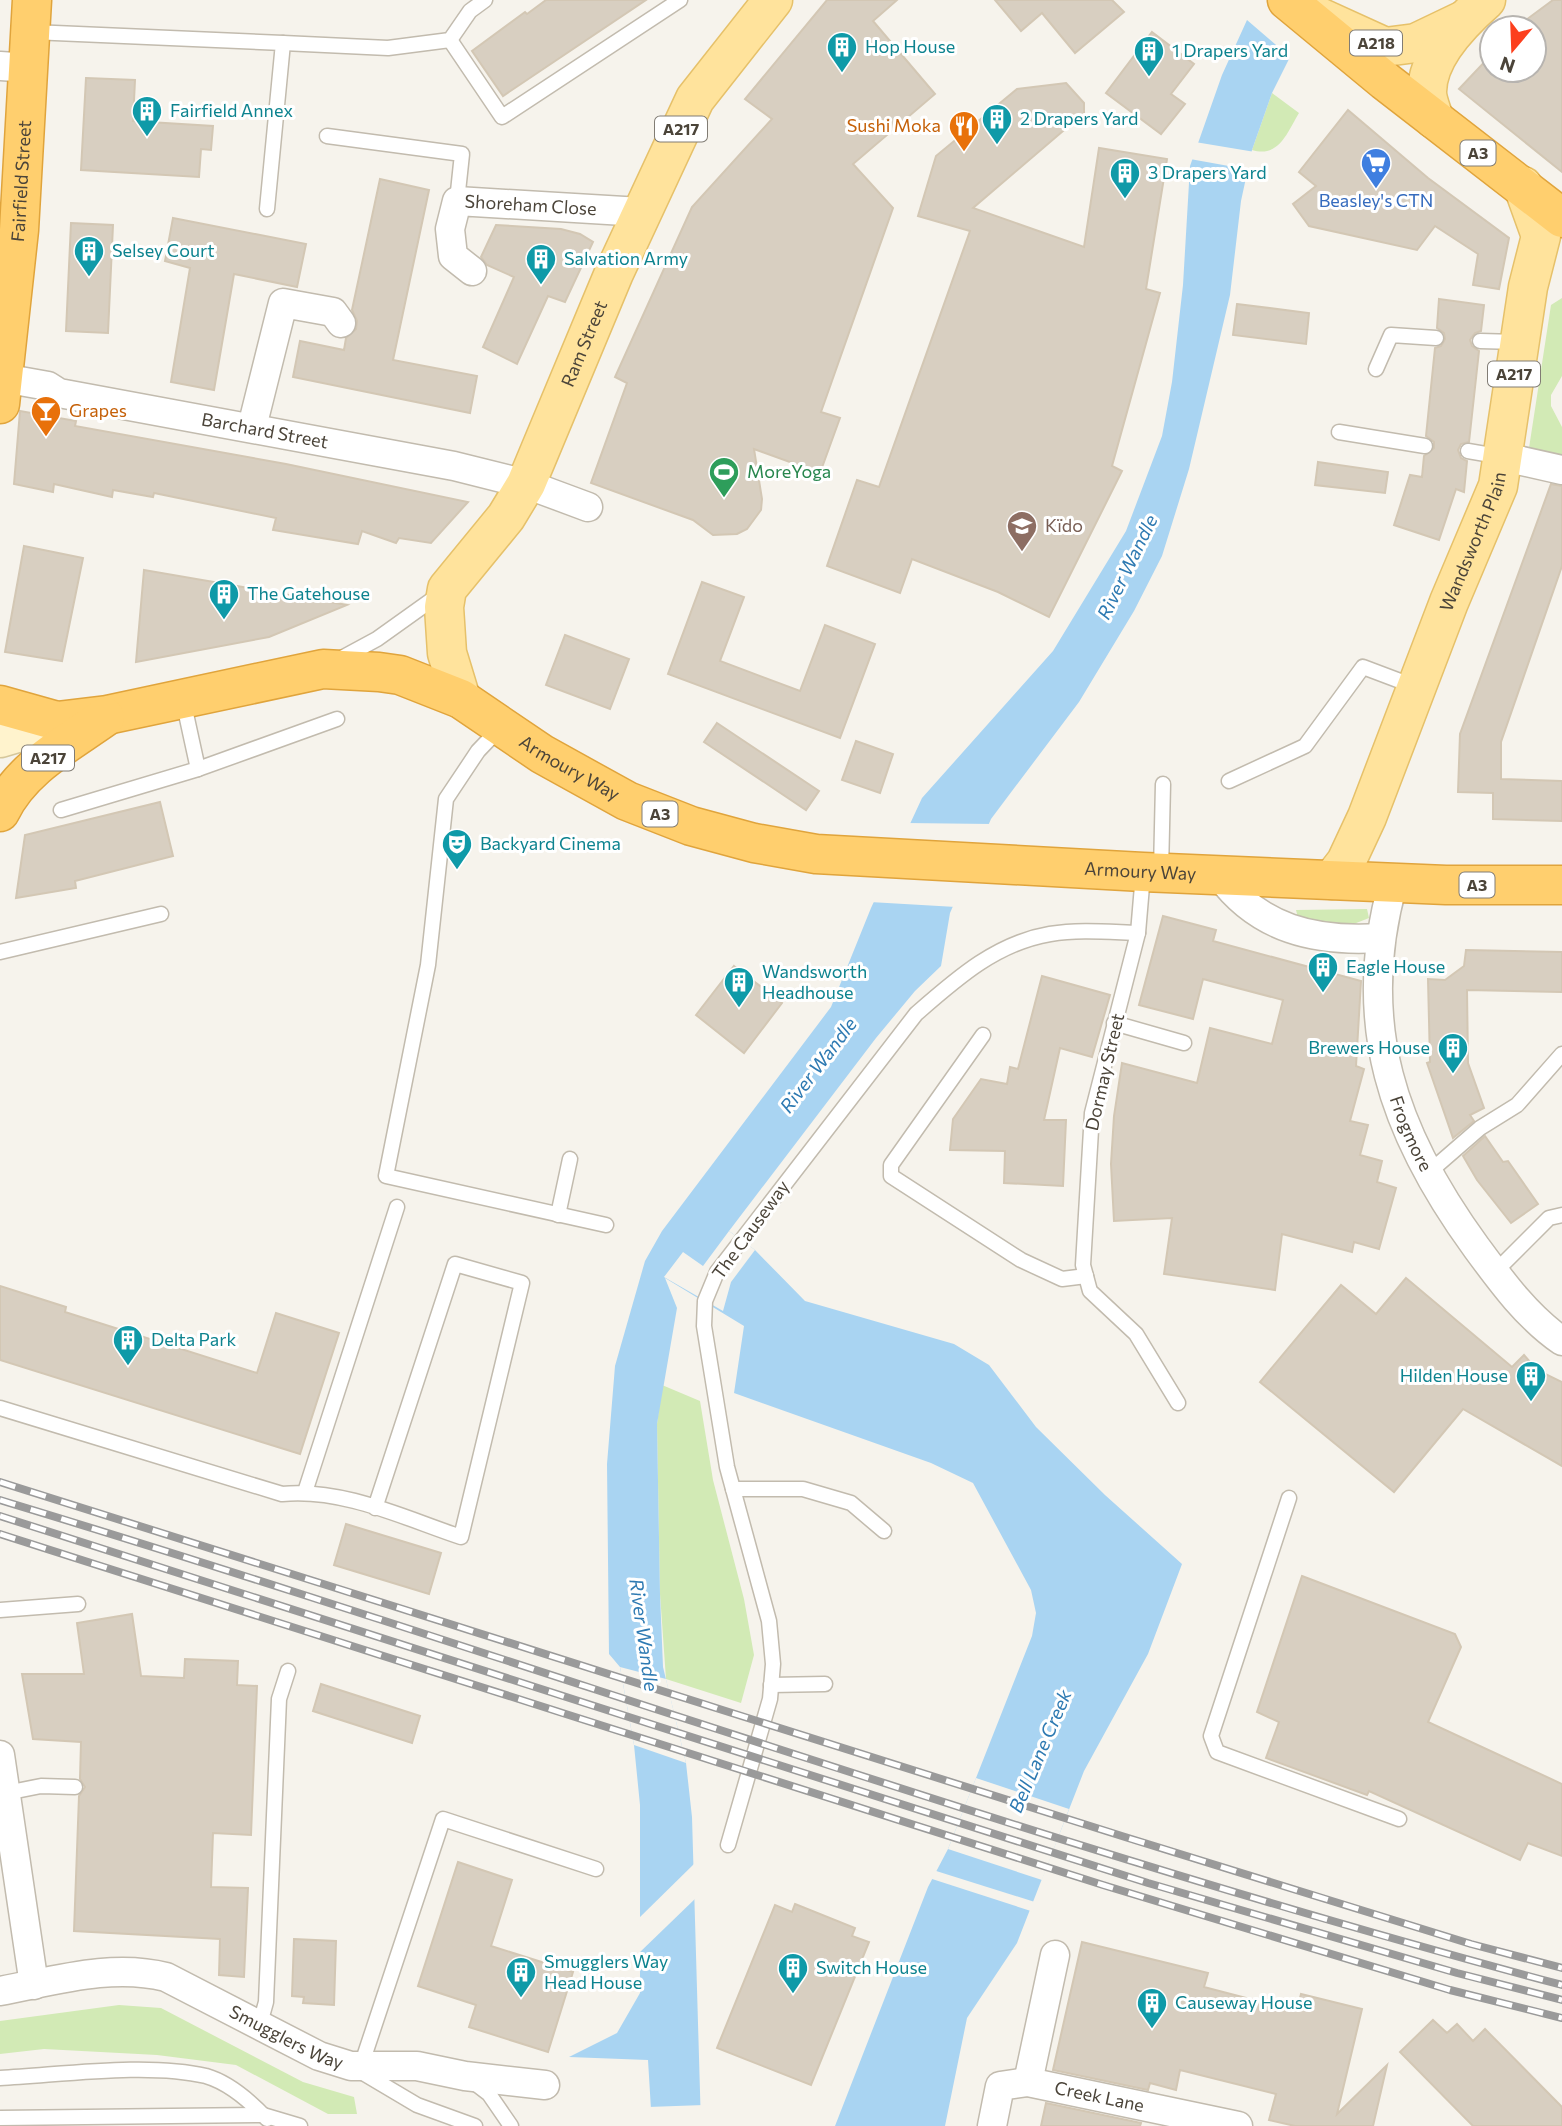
<svg xmlns="http://www.w3.org/2000/svg" width="1562" height="2126" viewBox="0 0 1562 2126" font-family="Commissioner,sans-serif">
	<style>
		.green { fill: #d2eab5 }
		.water { fill: #a9d4f2 }
		.pier { fill: #f6f3ec }
		.building { fill: #d8cfc1; stroke: #d3c7b4; stroke-width: 2 }
		.lines { fill: none; stroke-linecap: round; stroke-linejoin: round }
		.lane-casing { stroke: #c2bbae; stroke-width: 17 }
		.street-casing { stroke: #c2bbae; stroke-width: 31 }
		.secondary-casing { stroke: #d6c79b; stroke-width: 41 }
		.primary-casing { stroke: #e6c16a; stroke-width: 41 }
		.highway-casing { stroke: #e0a43c; stroke-width: 41 }
		.lane { stroke: #fff; stroke-width: 14 }
		.street { stroke: #fff; stroke-width: 28 }
		.secondary { stroke: #fff3cd; stroke-width: 38 }
		.primary { stroke: #ffe39c; stroke-width: 38 }
		.highway { stroke: #ffcf6e; stroke-width: 38 }
		.rail-casing { stroke: #9a9a9a; stroke-width: 8 }
		.rail { stroke: #fff; stroke-width: 5; stroke-dasharray: 16; stroke-linecap: butt }
		.labels { text-anchor: middle; stroke-width: 6; stroke-linejoin: round; paint-order: stroke }
		.shield { fill: #fff; stroke: #817c74; stroke-width: 2 }
		.shield-label { font-size: 16px; font-weight: bold; fill: #4b4439 }
		.culture-label { font-size: 18px; fill: #0d838f; stroke: #fff; text-anchor: start }
		.food-label { font-size: 18px; fill: #c56008; stroke: #fff; text-anchor: end }
		.street-label { font-size: 18px; fill: #4b4439; stroke: #fff }
		.shop-label { font-size: 18px; fill: #366cbe; stroke: #fff }
		.leisure-label { font-size: 18px; fill: #27864d; stroke: #fff; text-anchor: start }
		.education-label { font-size: 18px; fill: #785e54; stroke: #fff; text-anchor: start }
		.water-label { font-size: 19px; font-style: italic; fill: #2e7ab2; stroke: #fff }
	</style>
	<rect width="100%" height="100%" fill="#f6f3ec"/>
	<!-- green -->
	<g class="green">
		<path d="M1272,93l27,20c-12,20 -20,45 -47,37z"/>
		<path d="M1562,298v78l-11,19v11l11,21v29l-33,-8 22,-143z"/>
		<path d="M1367,909l2,9 -28,11 -43,-11 -2,-8z"/>
		<path d="M662,1385l38,16 13,79 31,119 10,56 -13,48 -75,-24 -6,-85 -3,-170z"/>
		<path d="M119,2005l42,3 142,74 51,15 3,17h-29l-92,-49 -79,-10 -113,-6 -44,5v-33z"/>
	</g>
	<!-- water -->
	<path class="water" d="M1247,20l43,37 -18,36 -20,57 -11,51 -11,94 -41,174 -27,87 -28,55 -55,91 -88,117 -41,94 -9,53 -26,25 -39,47 -147,193 26,19 50,51 149,43 35,21 47,62 69,68 77,69 -34,90 -64,117 -67,172 -50,75 -22,108h-110l93,-239 20,-38 84,-213 4,-23 -5,-23 -58,-107 -42,-20 -197,-70 10,-67 -79,-48 12,30 -20,116 3,170 3,73 23,96 6,54 9,309h-49l-4,-66 -79,-3 48,-24 23,-40v-188l-6,-60 -14,-78 -11,-13 -2,-190 8,-98 30,-105 17,-30 169,-224 40,-99 51,-110 131,-147 73,-120 36,-95 10,-54 11,-97 7,-119 32,-91z"/>
	<!-- pier -->
	<g class="pier">
		<path d="M1195,142l60,10 -4,18 -61,-11z"/>
		<path d="M906,823l86,1 -36,83 -86,-5z"/>
		<path d="M729,1231l26,19 -24,32 -8,29 -59,-34 19,-25 20,14z"/>
		<path d="M620,1667l46,12 20,84 -52,-18z"/>
		<path d="M976,1778l93,31 -27,71 -94,-31z"/>
		<path d="M696,1862l1,35 -59,57 -1,-34z"/>
		<path d="M933,1870l105,33 -4,9 -105,-34z"/>
		<path d="M704,2105v21h-56v-19z"/>
	</g>
	<!-- building -->
	<g class="building">
		<path d="M546,0h100l-143,96 -31,-45 53,-39 2,2z"/>
		<path d="M827,0h70l-24,21 62,73 -82,70 40,44 -72,204 19,6 -20,55 -66,-24 8,50 -1,11 -14,19 -10,5 -24,1 -20,-15 -102,-37 36,-100 -12,-6 77,-170 80,-88 -27,-20z"/>
		<path d="M995,0h117l12,12 -49,41 -33,-40 -21,18z"/>
		<path d="M1553,0h9v172l-103,-83 33,-35v16h42v-42h-19z"/>
		<path d="M1152,32l42,32 -23,30 14,10 -24,30 -55,-41z"/>
		<path d="M86,78l49,2 -2,41 80,5 -2,24 -10,-1 -2,28 -118,-7z"/>
		<path d="M1066,83l18,20v10l-111,95 111,39 15,-99 68,11 -21,130 14,4 -48,173 10,5 -73,146 -51,-25 -86,-33 -12,34 -73,-27 30,-86 22,7 91,-256 -52,-15 18,-60 81,-67z"/>
		<path d="M1348,110l80,68 81,60 -10,51 -26,-4 5,-31 -43,-28 -18,24 -108,-24 -16,-22 23,-18 -17,-14z"/>
		<path d="M380,179l49,11 -36,170 84,16 -7,37 -177,-36 7,-36 44,9 2,-12 10,-9 1,-8 -5,-11z"/>
		<path d="M173,218l133,26 -9,43 -63,-13 -20,116 -43,-8 19,-114 -25,-7z"/>
		<path d="M71,223l42,2 -5,108 -42,-2z"/>
		<path d="M496,225l65,4 19,5 13,8 -28,60 -17,-6 -31,68 -34,-17 31,-70 -27,-12 -6,-8z"/>
		<path d="M1439,299l45,6 -3,26 -6,2 -5,7 2,6 7,5 -10,91 -8,2 -3,6 3,8 6,3 -3,31 -8,-3 -17,51 -45,-15 16,-50 12,2 2,-21 10,-8v-6l-8,-6 9,-88 6,-2 4,-7 -1,-6 -7,-5z"/>
		<path d="M1237,304l72,9 -3,31 -73,-9z"/>
		<path d="M20,411l56,10 -1,5 211,38 182,38 -37,41 -32,-5 -3,5 -34,-12 -4,13 -85,-14 3,-12 -122,-25 -1,4 -40,-7 -1,7 -58,-13 -1,8 -39,-8z"/>
		<path d="M1318,462l70,10 -3,21 -70,-8z"/>
		<path d="M1551,484l11,2v80l-61,176v37l61,2v40l-69,-2v-26l-35,-1 2,-58z"/>
		<path d="M24,546l59,12 -21,103 -57,-9z"/>
		<path d="M144,570l203,35 -78,32 -133,25z"/>
		<path d="M702,582l42,15 -24,64 80,30 25,-66 50,19 -35,94 -172,-64z"/>
		<path d="M565,635l64,24 -19,50 -64,-24z"/>
		<path d="M717,723l102,68 -13,19 -102,-68z"/>
		<path d="M856,741l37,13 -13,39 -38,-13z"/>
		<path d="M160,802l13,54 -98,25 1,7 -60,10 9,-63z"/>
		<path d="M1163,916l53,14 -3,11 148,40 -5,85 8,3 -14,52 18,4 -8,30 22,6 -5,21 19,6 -17,61 -25,-7 -2,10 -70,-18 -7,56 -111,-16 8,-56 -58,3 -3,-57 3,-48 8,-53 75,20 13,-55 62,16 11,-44 -80,-21 -10,40 -54,-14z"/>
		<path d="M1466,950l96,2v40l-95,-2 1,73 16,45 -14,7 4,6 -21,17 -26,-75 3,-1 -2,-83 17,1 19,-14z"/>
		<path d="M734,966l48,37 -38,50 -48,-38z"/>
		<path d="M1042,976l68,19 -18,62 -32,-9 -16,72h22l-3,66 -59,-3 1,-32 -55,-1 3,-31 28,-40 26,5 3,-17 8,2z"/>
		<path d="M1485,1136l18,26 5,-1 30,43 -27,19 -34,-43 -14,-24z"/>
		<path d="M1406,1278l106,89 12,-12 13,15 25,12v84l-99,-57 -69,83 -134,-110 81,-97 35,29z"/>
		<path d="M0,1286l66,21 -1,5 192,61 19,-60 63,20 -39,121 -300,-94z"/>
		<path d="M346,1524l95,29 -12,41 -95,-29z"/>
		<path d="M1302,1576l153,58 6,13 -33,75 134,62v72l-34,-13 -8,17 -151,-69 -2,4 -101,-37 13,-36 -22,-10z"/>
		<path d="M132,1614l9,62 43,2 1,-19 53,2 -1,24 20,1 -6,149 -38,-2 -2,54 37,1 -4,89 -25,-2 1,-36 -146,-8 5,-135 6,-9 -5,-8 1,-37 -48,-3 -11,-65h62l-7,-51z"/>
		<path d="M321,1684l99,32 -8,27 -99,-32z"/>
		<path d="M458,1862l54,18 -21,66 82,26 -25,80 -79,-25 7,-22 -58,-19z"/>
		<path d="M795,1904l60,24 -3,8 17,6 -58,143 -94,-37 58,-143 17,7z"/>
		<path d="M294,1939l42,2 -2,64 -31,-2 1,-6 -12,-1z"/>
		<path d="M1082,1942l126,31 -4,14 46,12 47,11 4,-16 61,15 -25,105 50,-49 -14,61h-78l-26,-6 7,-26 -96,-24 -4,20 -26,-7 -2,7 -95,-20z"/>
		<path d="M1433,2020l14,13 10,-9 16,17 12,-12 77,78v19h-89l-73,-74z"/>
		<path d="M1046,2103l95,20 -1,3h-99z"/>
	</g>
	<g class="lines">
		<!-- lane casing -->
		<g class="lane-casing">
			<g id="lane">
				<path d="M32,32l251,11 -16,166"/>
				<path d="M450,40l52,77 178,-117"/>
				<path d="M283,43l105,5 62,-8 20,-29 15,-11"/>
				<path d="M327,136l135,18 -5,47"/>
				<path d="M1480,341l37,1"/>
				<path d="M1376,369l15,-34 45,3"/>
				<path d="M1339,432l86,14"/>
				<path d="M1468,451l35,6"/>
				<path d="M340,659l37,-20 63,-45"/>
				<path d="M500,728l-22,23 -32,48 -18,166 -42,211 220,49"/>
				<path d="M198,769l139,-50"/>
				<path d="M1229,781l76,-35 58,-79 53,20"/>
				<path d="M61,810l137,-41 -15,-69"/>
				<path d="M1161,871l2,-87"/>
				<path d="M1143,874l-5,59 -46,180 -9,152 7,26 46,43 42,69"/>
				<path d="M0,952l161,-38"/>
				<path d="M1114,1023l70,20"/>
				<path d="M983,1035l-92,130v11l130,84 41,19 24,-3"/>
				<path d="M1427,1174l53,-46 37,-23 45,-51"/>
				<path d="M558,1215l12,-56"/>
				<path d="M1494,1273l55,-55 13,-3"/>
				<path d="M0,1408l282,86c61,-6 122,24 179,43l61,-254 -67,-19 -80,244"/>
				<path d="M733,1489h70l48,14 33,28"/>
				<path d="M305,1492l92,-285"/>
				<path d="M1289,1498l-78,238 6,16 182,67"/>
				<path d="M0,1610l78,-6"/>
				<path d="M771,1685l54,-1"/>
				<path d="M6,1793l35,-7 34,1"/>
				<path d="M728,1845l42,-146 3,-35 -4,-43 -42,-154 -23,-141 1,-25 12,-29 199,-258c40,-35 80,-71 134,-80 29,-5 59,-2 88,-1"/>
				<path d="M259,2027l7,-25 13,-303 9,-28"/>
				<path d="M361,2066l82,-247 153,50"/>
				<path d="M358,2070l59,35 58,21"/>
				<path d="M0,2078c61,-3 147,-16 206,-2 24,7 44,25 61,43"/>
				<path d="M472,2081l17,13 22,32"/>
				<path d="M0,2118l263,-3 37,11"/>
			</g>
		</g>
		<!-- street casing -->
		<g class="street-casing">
			<g id="street">
				<path d="M0,66l30,2"/>
				<path id="s1" d="M472,271l-19,-15 -3,-27 7,-28 184,11"/>
				<path id="s2" d="M3,378l45,8 11,7 395,73 72,18 62,23"/>
				<path d="M252,427l31,-124 50,9 8,11"/>
				<path d="M1504,457l58,13"/>
				<path d="M1220,876c39,53 95,66 159,62"/>
				<path id="s3" d="M1393,883c-39,140 0,250 83,364 25,34 51,70 86,94"/>
				<path d="M0,1755l34,230"/>
				<path id="s4" d="M0,1991c54,-10 112,-28 166,-14l153,79 32,10h66l48,10 80,9"/>
				<path d="M1028,2082l27,-127"/>
				<path id="s5" d="M992,2126l8,-40 28,-4 210,44"/>
			</g>
		</g>
		<!-- secondary casing -->
		<g class="secondary-casing">
			<path id="secondary" d="M0,738l57,-17"/>
		</g>
		<!-- primary casing -->
		<g class="primary-casing">
			<g id="primary">
				<path d="M1306,11l79,36 31,-4 46,-22"/>
				<path d="M1434,119c-2,-8 -7,-18 -7,-27 0,-36 34,-70 59,-92"/>
				<path id="s6" d="M461,699l-14,-46 -3,-46 3,-18 59,-72 20,-33 88,-211 81,-174 78,-99"/>
				<path id="s7" d="M1332,880l14,-18 21,-45 82,-215 49,-116 30,-199 13,-51 -18,-50"/>
			</g>
		</g>
		<!-- highway casing -->
		<g class="highway-casing">
			<g id="highway">
				<path d="M1287,0l98,81 177,137"/>
				<path id="s8" d="M0,404l19,-174 13,-230"/>
				<path id="s9" d="M0,705l57,16 50,-6 216,-46 56,3 21,3 61,24 81,55 85,47 64,25 63,17 62,11 327,18 303,13h116"/>
				<path d="M0,812c21,-44 67,-68 105,-95"/>
			</g>
		</g>
		<!-- lane -->
		<use href="#lane" class="lane"/>
		<!-- street -->
		<use href="#street" class="street"/>
		<!-- secondary -->
		<use href="#secondary" class="secondary"/>
		<!-- primary -->
		<use href="#primary" class="primary"/>
		<!-- highway -->
		<use href="#highway" class="highway"/>
		<!-- rail casing -->
		<g class="rail-casing">
			<g id="rail">
				<path d="M0,1482l1125,355 346,107 91,24"/>
				<path d="M0,1500c522,158 1035,345 1562,485"/>
				<path d="M0,1516l1148,367 309,90 105,27"/>
				<path d="M0,1534l1103,351 347,105 112,28"/>
			</g>
		</g>
		<!-- rail -->
		<use href="#rail" class="rail"/>
	</g>
	<!-- icons -->
	<defs>
		<g id="building-pin" transform="scale(1.575)"><path d="M0 17L-7.5 6A9.5 9.5 0 1 1 7.5 6Z" fill="#0f9aa8" stroke="#fff"/><path d="M-4-6H4V6H1V3H-1V6H-4ZM-2.5-4.3h1.7v1.8h-1.7ZM.8-4.3h1.7v1.8H.8ZM-2.5-1h1.7V.8h-1.7ZM.8-1h1.7V.8H.8Z" fill="#fff"/></g>
		<g id="restaurant-pin" transform="scale(1.575)"><path d="M0 17L-7.5 6A9.5 9.5 0 1 1 7.5 6Z" fill="#e8710a" stroke="#fff"/><path d="M-5-6h1v4h1v-4h1v4h1v-4h1v5L-1.5 .5V6h-2V.5L-5-1ZM5-6V6H3V1.5H1.5Q1.5-4 5-6Z" fill="#fff"/></g>
		<g id="supermarket-pin" transform="scale(1.575)"><path d="M0 17L-7.5 6A9.5 9.5 0 1 1 7.5 6Z" fill="#3f7fe0" stroke="#fff"/><path d="M-6-5.5h2.5l.6 2H6L4.5 2H-2.5L-4.4-4H-6ZM-1.5 3.2a1.3 1.3 0 1 0 .1 0ZM3 3.2a1.3 1.3 0 1 0 .1 0Z" fill="#fff"/></g>
		<g id="bar-pin" transform="scale(1.575)"><path d="M0 17L-7.5 6A9.5 9.5 0 1 1 7.5 6Z" fill="#e8710a" stroke="#fff"/><path d="M-6-5H6L.8 .8V4.5H3.5V6h-7V4.5H-.8V.8Z" fill="#fff"/></g>
		<g id="stadium-pin" transform="scale(1.575)"><path d="M0 17L-7.5 6A9.5 9.5 0 1 1 7.5 6Z" fill="#2e9e5b" stroke="#fff"/><path d="M0-5a6.5 5 0 1 0 0 10a6.5 5 0 1 0 0-10ZM-3.5-1.8h7v3.6h-7Z" fill="#fff"/></g>
		<g id="school-pin" transform="scale(1.575)"><path d="M0 17L-7.5 6A9.5 9.5 0 1 1 7.5 6Z" fill="#8d6e63" stroke="#fff"/><path d="M0-5L7-2L0 1L-7-2ZM-4 1L0 2.5L4 1V4Q0 6-4 4Z" fill="#fff"/></g>
		<g id="theatre-pin" transform="scale(1.575)"><path d="M0 17L-7.5 6A9.5 9.5 0 1 1 7.5 6Z" fill="#0f9aa8" stroke="#fff"/><path d="M-5-5.5Q0-4 5-5.5V0Q5 5 0 6Q-5 5-5 0ZM-3.3-2.5H-1v1.5H-3.3ZM1-2.5H3.3v1.5H1ZM-2.8 1Q0 5.5 2.8 1Z" fill="#fff"/></g>
	</defs>
	<g fill-rule="evenodd">
		<use href="#building-pin" x="842" y="47"/>
		<use href="#building-pin" x="1149" y="51"/>
		<use href="#building-pin" x="147" y="111"/>
		<use href="#building-pin" x="997" y="119"/>
		<use href="#restaurant-pin" x="964" y="126"/>
		<use href="#supermarket-pin" x="1376" y="163"/>
		<use href="#building-pin" x="1125" y="173"/>
		<use href="#building-pin" x="89" y="251"/>
		<use href="#building-pin" x="541" y="259"/>
		<use href="#bar-pin" x="46" y="411"/>
		<use href="#stadium-pin" x="724" y="472"/>
		<use href="#school-pin" x="1022" y="526"/>
		<use href="#building-pin" x="224" y="594"/>
		<use href="#theatre-pin" x="457" y="844"/>
		<use href="#building-pin" x="1323" y="967"/>
		<use href="#building-pin" x="739" y="982"/>
		<use href="#building-pin" x="1453" y="1048"/>
		<use href="#building-pin" x="128" y="1340"/>
		<use href="#building-pin" x="1531" y="1376"/>
		<use href="#building-pin" x="793" y="1968"/>
		<use href="#building-pin" x="521" y="1972"/>
		<use href="#building-pin" x="1152" y="2003"/>
	</g>
	<g class="labels">
		<!-- shield labels -->
		<g class="shield">
			<rect x="1350" y="30.5" width="52" height="25" rx="5"/>
			<rect x="655" y="116.5" width="52" height="25" rx="5"/>
			<rect x="1460.5" y="140.5" width="35" height="25" rx="5"/>
			<rect x="1488" y="361.5" width="52" height="25" rx="5"/>
			<rect x="22" y="745.5" width="52" height="25" rx="5"/>
			<rect x="642.5" y="801.5" width="35" height="25" rx="5"/>
			<rect x="1459.5" y="872.5" width="35" height="25" rx="5"/>
		</g>
		<g class="shield-label">
			<text x="1376" y="49">A218</text>
			<text x="681" y="135">A217</text>
			<text x="1478" y="159">A3</text>
			<text x="1514" y="380">A217</text>
			<text x="48" y="764">A217</text>
			<text x="660" y="820">A3</text>
			<text x="1477" y="891">A3</text>
		</g>
		<!-- culture labels -->
		<g class="culture-label">
			<text x="865" y="53">Hop House</text>
			<text x="1172" y="57">1 Drapers Yard</text>
			<text x="170" y="117">Fairfield Annex</text>
			<text x="1020" y="125">2 Drapers Yard</text>
			<text x="1148" y="179">3 Drapers Yard</text>
			<text x="112" y="257">Selsey Court</text>
			<text x="564" y="265">Salvation Army</text>
			<text x="247" y="600">The Gatehouse</text>
			<text x="480" y="850">Backyard Cinema</text>
			<text x="1346" y="973">Eagle House</text>
			<text x="762" y="978">Wandsworth<tspan x="762" dy="21">Headhouse</tspan></text>
			<text x="1430" y="1054" text-anchor="end">Brewers House</text>
			<text x="151" y="1346">Delta Park</text>
			<text x="1508" y="1382" text-anchor="end">Hilden House</text>
			<text x="544" y="1968">Smugglers Way<tspan x="544" dy="21">Head House</tspan></text>
			<text x="816" y="1974">Switch House</text>
			<text x="1175" y="2009">Causeway House</text>
		</g>
		<!-- food labels -->
		<g class="food-label">
			<text x="941" y="132">Sushi Moka</text>
			<text x="69" y="417" text-anchor="start">Grapes</text>
		</g>
		<!-- street labels -->
		<g class="street-label">
			<text dy="6" stroke="none"><textPath href="#s8" startOffset="224">Fairfield Street</textPath></text>
			<text dy="6" stroke="none"><textPath href="#s1" startOffset="154">Shoreham Close</textPath></text>
			<text dy="6" stroke="none"><textPath href="#s6" startOffset="396">Ram Street</textPath></text>
			<text dy="6" stroke="none"><textPath href="#s2" startOffset="268">Barchard Street</textPath></text>
			<text dy="6" stroke="none"><textPath href="#s7" startOffset="368">Wandsworth Plain</textPath></text>
			<text dy="6" stroke="none"><textPath href="#s9" startOffset="602">Armoury Way</textPath></text>
			<text dy="6" stroke="none"><textPath href="#s9" startOffset="1190">Armoury Way</textPath></text>
			<text transform="translate(1105 1072) rotate(-77)" y="6">Dormay Street</text>
			<text dy="6" stroke="none"><textPath href="#s3" startOffset="257">Frogmore</textPath></text>
			<text transform="translate(751 1230) rotate(-54)" y="6">The Causeway</text>
			<text dy="6" stroke="none"><textPath href="#s4" startOffset="303">Smugglers Way</textPath></text>
			<text dy="6" stroke="none"><textPath href="#s5" startOffset="142">Creek Lane</textPath></text>
		</g>
		<!-- shop labels -->
		<g class="shop-label">
			<text x="1376" y="207">Beasley's CTN</text>
		</g>
		<!-- leisure labels -->
		<g class="leisure-label">
			<text x="747" y="478">MoreYoga</text>
		</g>
		<!-- education labels -->
		<g class="education-label">
			<text x="1045" y="532">Kïdo</text>
		</g>
		<!-- water labels -->
		<g class="water-label">
			<text transform="translate(1127 567) rotate(-64)" y="7">River Wandle</text>
			<text transform="translate(818 1065) rotate(-53)" y="7">River Wandle</text>
			<text transform="translate(644 1635) rotate(82)" y="7">River Wandle</text>
			<text transform="translate(1040 1751) rotate(-67)" y="7">Bell Lane Creek</text>
		</g>
	</g>
	<!-- north arrow -->
	<g transform="translate(1513 49) rotate(199)"><circle r="33" fill="#ffffff" stroke="#b7b4b0" stroke-width="2"/>
	<path d="M0-5L12 26L0 18L-12 26Z" fill="#fc3f1d"/>
	<text y="-10" font-size="19" font-weight="bold" text-anchor="middle" fill="#4b4439">N</text>
	</g>
</svg>
